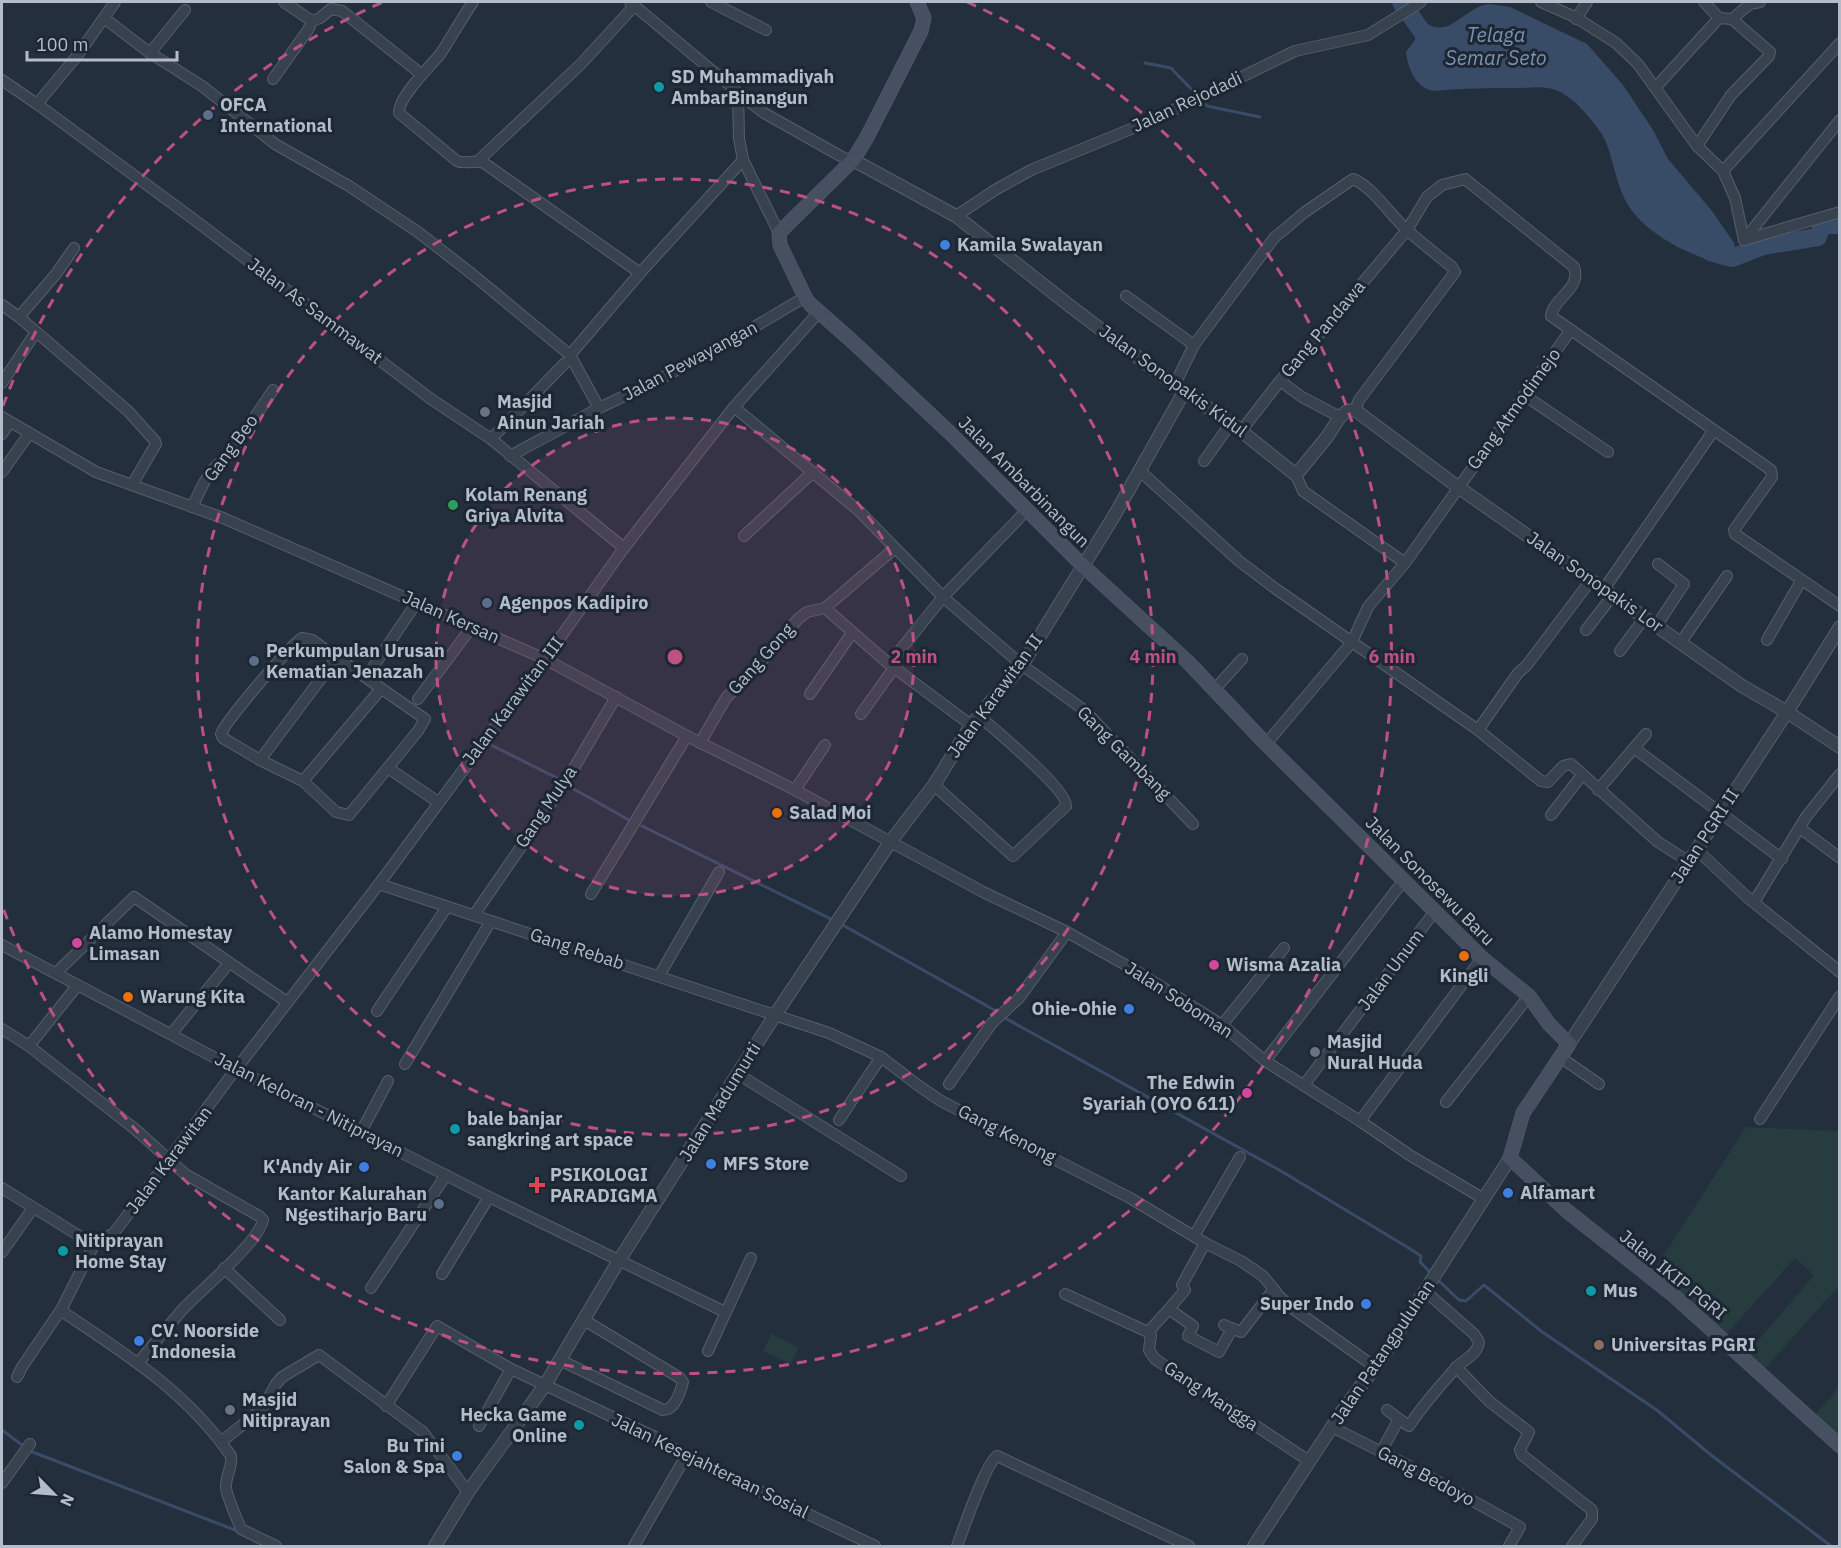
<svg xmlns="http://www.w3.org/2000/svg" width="1841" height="1548" viewBox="0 0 1841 1548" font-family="'IBM Plex Sans',sans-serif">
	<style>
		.green { fill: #263c3f }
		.water { fill: #394c67 }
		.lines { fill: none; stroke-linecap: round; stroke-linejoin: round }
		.stream { stroke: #394c67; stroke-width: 3 }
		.river { stroke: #394c67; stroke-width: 18 }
		.minor-casing { stroke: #565f6c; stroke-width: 12 }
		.tertiary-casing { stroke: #565f6c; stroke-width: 14 }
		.secondary-casing { stroke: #565f6c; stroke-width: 15 }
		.minor { stroke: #38414e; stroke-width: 10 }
		.tertiary { stroke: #38414e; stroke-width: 12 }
		.secondary { stroke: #465061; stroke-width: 14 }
		.ring { fill: none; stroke: #bd5182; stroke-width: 3; stroke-dasharray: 10 8 }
		.culture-dot { fill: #0f9aa8; stroke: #1d2633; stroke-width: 2 }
		.service-dot { fill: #5c6f8a; stroke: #1d2633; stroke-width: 2 }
		.shop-dot { fill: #3f7fe0; stroke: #1d2633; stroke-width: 2 }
		.worship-dot { fill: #6b7280; stroke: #1d2633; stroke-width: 2 }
		.leisure-dot { fill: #2e9e5b; stroke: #1d2633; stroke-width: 2 }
		.food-dot { fill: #e8710a; stroke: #1d2633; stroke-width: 2 }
		.hotel-dot { fill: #d1479c; stroke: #1d2633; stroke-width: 2 }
		.health-dot { fill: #e0444e; stroke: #1d2633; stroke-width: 2 }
		.education-dot { fill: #8d6e63; stroke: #1d2633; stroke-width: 2 }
		.labels { text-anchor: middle; stroke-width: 6; stroke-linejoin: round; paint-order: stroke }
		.poi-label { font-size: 18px; font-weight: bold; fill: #b4bcc9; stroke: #1d2633; text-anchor: start }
		.street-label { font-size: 18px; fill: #b4bcc9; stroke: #1d2633 }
		.water-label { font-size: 20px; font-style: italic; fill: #7c92b1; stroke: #1d2633 }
		.centre { fill: #bd5182; stroke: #1d2633; stroke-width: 3 }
		.ring-label { font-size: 18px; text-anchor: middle; font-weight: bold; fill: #bd5182; stroke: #1d2633; stroke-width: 6; stroke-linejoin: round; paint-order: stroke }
	</style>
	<rect width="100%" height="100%" fill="#242f3e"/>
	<!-- green -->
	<g class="green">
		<path d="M1746,1127l93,4v155l-78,87 -17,-16 70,-82 -19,-17 -73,81 -69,-67z"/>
		<path d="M771,1334l28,13 -8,17 -28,-13z"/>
		<path d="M1839,1387v57l-28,-24z"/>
	</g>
	<!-- water -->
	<path class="water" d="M1489,4l21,3 77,37 36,41 30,45 15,29 44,52 22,32 1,7 -3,17c-36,-9 -83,-29 -104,-62 -12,-20 -14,-44 -23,-65 -5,-10 -12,-18 -19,-26 -7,-9 -17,-18 -28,-23 -12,-6 -28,-3 -41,-3 -28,0 -55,0 -82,3 -19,-2 -27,-22 -29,-39l9,-12 2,-10 11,-6c22,14 37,-17 61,-20z"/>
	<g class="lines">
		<!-- stream -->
		<g class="stream">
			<path d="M1145,63l26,5 26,27"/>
			<path d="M1202,100l5,6 53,11"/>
			<path d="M489,744l68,34"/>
			<path d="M572,788l57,32"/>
			<path d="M642,826l193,95"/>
			<path d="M841,924l155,87"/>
			<path d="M1005,1018l276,153 131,79 9,6 -1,6 13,13"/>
			<path d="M1437,1279l22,21 7,1 18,-16 57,46 117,80 53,44 120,91"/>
			<path d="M2,1430l28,21 210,81"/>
		</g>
		<!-- river -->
		<g class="river">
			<path d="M1401,2l32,45"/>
			<path d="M1710,252l22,6 31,-12 55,-9 4,-12h18"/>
		</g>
		<!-- minor casing -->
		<g class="minor-casing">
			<g id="minor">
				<path d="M284,2l28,19 8,-3 11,-9 11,2 79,63"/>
				<path d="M473,2c-11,16 -21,34 -32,51 -10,13 -43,44 -42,60l58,48c9,4 18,-2 27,2l156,110"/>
				<path d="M630,2l122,102 12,9 87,49"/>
				<path d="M711,2l55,28"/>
				<path d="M1541,2l34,15 41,26 22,21 59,82 26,25 12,27 9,42"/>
				<path d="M1704,2l15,16"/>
				<path d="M104,18l46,35 52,33 73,58 74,42 69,46 54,42 98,81 29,53"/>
				<path d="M1576,19l11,-17"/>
				<path d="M1732,19l18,-15 10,-2"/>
				<path d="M150,53l35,-43"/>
				<path d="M273,79l35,-49 4,-9"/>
				<path d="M2,80l35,24 155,114 239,181 60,40 133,109"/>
				<path d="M1656,87l63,-69 13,1 38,33 -1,4 -38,39 -34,51"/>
				<path d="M738,93l1,45 4,22 36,73"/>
				<path d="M37,104l40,-48 38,-54"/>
				<path d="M478,161l103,-97 54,-59"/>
				<path d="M1723,171l117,-128"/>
				<path d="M956,216l39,-26 36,-20 122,-50 142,-69 73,-16 53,-33"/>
				<path d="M1744,240l96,-120"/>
				<path d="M1744,240l96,-28"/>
				<path d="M1126,296l68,49"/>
				<path d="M2,305l17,12 109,94 27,30 1,3 -24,41"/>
				<path d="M19,317l37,-43 18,-26"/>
				<path d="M570,355l70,-82 103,-113"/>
				<path d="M1280,381l22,16 38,20"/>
				<path d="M2,383l34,-51"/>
				<path d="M1175,384l19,-39 80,-107 31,-26 48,-33c19,7 39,38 55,52 14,12 29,24 44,36l3,5 -96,128 -4,10"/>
				<path d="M1524,395l84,57"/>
				<path d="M734,407l125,104 84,86 79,68 62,45 109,114"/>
				<path d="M2,417l94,55 127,46 322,141 142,77 108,54 188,102 84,40 71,40 84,53 43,36 95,60 51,35 73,43"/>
				<path d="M1241,431l39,-50 127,-151 20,-33 15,-12 23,-6 109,88c8,22 -21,31 -23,49l220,154 1,7 -38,53 1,4 105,72"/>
				<path d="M2,434l8,-12"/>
				<path d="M491,439l74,-76"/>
				<path d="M510,456l89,-48 61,-29 84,-46 61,-36"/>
				<path d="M1204,461l27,-38"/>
				<path d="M1140,471l99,90 37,28 202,141 63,51 7,1 15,-16 8,-2 87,78 30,19"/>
				<path d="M2,472l27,-38"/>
				<path d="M1296,475l7,16 102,72"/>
				<path d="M192,507c8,-15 17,-42 34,-47l47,-70"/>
				<path d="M744,536l69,-64"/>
				<path d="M1604,589l110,-159"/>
				<path d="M825,608l64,56 82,61"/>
				<path d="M1657,625l27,-41 -26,-20"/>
				<path d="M1586,630l27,-35"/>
				<path d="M302,638l10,2 113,79 -7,12 -69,84 -13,-3 -33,-31 -43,-21 -37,-22 -2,-4c5,-14 68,-87 81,-96z"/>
				<path d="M1767,640l34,-59"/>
				<path d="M1681,642l46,-66"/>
				<path d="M1620,651l25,-34"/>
				<path d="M889,664l54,-67 84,-87"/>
				<path d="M369,673l48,-71"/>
				<path d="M1214,690l28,-31"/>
				<path d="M810,694l42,-61"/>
				<path d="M418,699l53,-71"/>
				<path d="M861,714l33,-46"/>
				<path d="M1478,730l40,-57 9,-8 64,-85"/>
				<path d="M1646,734l-12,14 148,111"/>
				<path d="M700,743l26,-45 34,-35 38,-44 9,-7 18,-4 69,-59"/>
				<path d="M1266,744l86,-102 16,-35 37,-44 165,-232"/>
				<path d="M260,760l77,-103"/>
				<path d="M388,768l50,34"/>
				<path d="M303,781l77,-91"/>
				<path d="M934,785l79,71 53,-50c2,-16 -71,-76 -87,-90"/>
				<path d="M795,790l30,-45"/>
				<path d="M1598,790l36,-42"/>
				<path d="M1551,815l31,-40"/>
				<path d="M1801,829l39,29"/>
				<path d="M1696,849l51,48 93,75"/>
				<path d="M379,884l450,149 52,24 38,29 22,15 189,97 75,45 36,18 22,15 16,20 13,12 83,59"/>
				<path d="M591,894l96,-158"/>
				<path d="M1754,902l52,-85 34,-43"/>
				<path d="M474,915l91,-132 51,-86"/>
				<path d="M2,945l234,124 253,128 236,115"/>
				<path d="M56,973l78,-76 153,105"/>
				<path d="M659,976l60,-104"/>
				<path d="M377,1011l70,-104"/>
				<path d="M1222,1025l62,-77"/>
				<path d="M2,1029l27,17 106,83 50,45 74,42 4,4c-4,22 -62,70 -80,89 -15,17 -29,35 -44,53"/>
				<path d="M172,1033l57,-70"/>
				<path d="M29,1046l48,-60"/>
				<path d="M1560,1057l39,27"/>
				<path d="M1265,1061l139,-181"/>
				<path d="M405,1064l86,-143"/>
				<path d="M738,1074l163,102"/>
				<path d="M949,1084l43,-61 27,-25 48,-66"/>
				<path d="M1304,1085l131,-174"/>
				<path d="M1446,1102l83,-106"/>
				<path d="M1760,1119l80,-123"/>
				<path d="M839,1120l42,-63"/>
				<path d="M1360,1121l122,-163"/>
				<path d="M361,1132l27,-51"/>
				<path d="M2,1188l92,57 20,-12 116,-156 149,-193 166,-225 79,-111 110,-141 85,-95"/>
				<path d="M1194,1236l46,-79"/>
				<path d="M94,1245l-31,61v6c63,42 124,80 168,144 2,10 -6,21 -5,32 1,9 11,31 15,41l35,17"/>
				<path d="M2,1252l31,-44"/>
				<path d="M224,1268l56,52"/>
				<path d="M442,1274l47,-77"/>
				<path d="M371,1288l75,-113"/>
				<path d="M1065,1294l83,38 3,3 -2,15 6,9 154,102"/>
				<path d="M1169,1309l16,-19 -3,-5 23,-42"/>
				<path d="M1224,1325l17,7 33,-43"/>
				<path d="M1148,1332l21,-23 24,17 -5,10 31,16 13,-23"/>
				<path d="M708,1351l43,-93"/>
				<path d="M560,1360l103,50c12,0 17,-17 20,-28l-3,-4 -96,-58"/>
				<path d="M1456,1367l34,35 39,30 -9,18 2,5 70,55v9l-20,27"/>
				<path d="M17,1377l5,-10 40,-59"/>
				<path d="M386,1406l51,-80 74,43 146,69 29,18 189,90"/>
				<path d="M1387,1410l12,9"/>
				<path d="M479,1426l32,-57"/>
				<path d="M1332,1427l83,42 105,58 -11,19"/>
				<path d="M221,1442l41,-33 14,-25 6,-7 37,-22 104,77 45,60"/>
				<path d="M1381,1452l18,-33 10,7c13,-20 29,-38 45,-56 8,-10 23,-14 25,-28l-5,-8 -49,-43"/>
				<path d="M2,1483l28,-39"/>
				<path d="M634,1546l52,-90"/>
				<path d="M957,1546c6,-16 29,-83 40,-90l192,90"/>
			</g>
		</g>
		<!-- tertiary casing -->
		<g class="tertiary-casing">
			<g id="tertiary">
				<path d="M853,160l103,56 114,90 114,86 47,31 65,52 31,-38 13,-20 7,-6 8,-1 103,77 284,199 45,26 53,35"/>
				<path d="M1569,1044l218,-332 53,-85"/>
				<path d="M435,1546l33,-54 77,-107 73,-123 157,-247 116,-174 43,-56 37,-60 51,-60 92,-149 70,-124"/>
				<path d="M1254,1546l87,-133 44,-60 125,-195"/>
			</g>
		</g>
		<!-- secondary casing -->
		<g class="secondary-casing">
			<path id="secondary" d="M917,2l7,16 -3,13 -55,108 -13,21 -74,73 1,12 25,52 5,7 42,37 98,92 132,132 106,97 78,82 216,214 47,38 20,28 20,20 -46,69 -13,45 57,53 105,83 168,152"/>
		</g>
		<!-- minor -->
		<use href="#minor" class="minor"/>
		<!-- tertiary -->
		<use href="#tertiary" class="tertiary"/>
		<!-- secondary -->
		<use href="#secondary" class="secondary"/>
	</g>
	<!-- distance rings -->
	<circle cx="675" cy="657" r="239" fill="#bd5182" fill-opacity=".12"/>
	<g class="ring">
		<circle cx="675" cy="657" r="239"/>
		<circle cx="675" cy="657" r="478"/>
		<path d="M3 406A717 717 0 0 1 383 2M967 2A717 717 0 1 1 3 908"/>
	</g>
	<!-- markers -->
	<g class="culture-dot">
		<circle cx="659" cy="87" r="6"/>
		<circle cx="455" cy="1129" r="6"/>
		<circle cx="63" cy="1251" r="6"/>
		<circle cx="1591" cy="1291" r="6"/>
		<circle cx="579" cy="1425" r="6"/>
	</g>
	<g class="service-dot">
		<circle cx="208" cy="115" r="6"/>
		<circle cx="487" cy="603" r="6"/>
		<circle cx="254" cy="661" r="6"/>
		<circle cx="439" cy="1204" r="6"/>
	</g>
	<g class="shop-dot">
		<circle cx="945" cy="245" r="6"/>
		<circle cx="1129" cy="1009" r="6"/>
		<circle cx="711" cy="1164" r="6"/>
		<circle cx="364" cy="1167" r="6"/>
		<circle cx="1508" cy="1193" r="6"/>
		<circle cx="1366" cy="1304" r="6"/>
		<circle cx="139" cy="1341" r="6"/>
		<circle cx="457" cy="1456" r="6"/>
	</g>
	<g class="worship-dot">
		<circle cx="485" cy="412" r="6"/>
		<circle cx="1315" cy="1052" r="6"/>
		<circle cx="230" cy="1410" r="6"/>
	</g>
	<circle class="leisure-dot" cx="453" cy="505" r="6"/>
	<g class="food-dot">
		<circle cx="777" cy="813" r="6"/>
		<circle cx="1464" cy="956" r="6"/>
		<circle cx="128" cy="997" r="6"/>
	</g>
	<g class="hotel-dot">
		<circle cx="77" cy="943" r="6"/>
		<circle cx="1214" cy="965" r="6"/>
		<circle cx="1247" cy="1093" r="6"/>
	</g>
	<path class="health-dot" d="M534 1176h6v6h6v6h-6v6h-6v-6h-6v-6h6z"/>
	<circle class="education-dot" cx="1599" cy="1345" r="6"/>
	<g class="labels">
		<!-- poi labels -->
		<g class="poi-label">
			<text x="671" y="83">SD Muhammadiyah<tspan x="671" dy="21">AmbarBinangun</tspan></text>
			<text x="220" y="111">OFCA<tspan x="220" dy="21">International</tspan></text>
			<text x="957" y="251">Kamila Swalayan</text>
			<text x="497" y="408">Masjid<tspan x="497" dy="21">Ainun Jariah</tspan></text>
			<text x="465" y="501">Kolam Renang<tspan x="465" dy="21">Griya Alvita</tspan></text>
			<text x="499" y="609">Agenpos Kadipiro</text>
			<text x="266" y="657">Perkumpulan Urusan<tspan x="266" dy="21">Kematian Jenazah</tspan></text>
			<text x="789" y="819">Salad Moi</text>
			<text x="89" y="939">Alamo Homestay<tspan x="89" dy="21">Limasan</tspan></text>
			<text x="1226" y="971">Wisma Azalia</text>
			<text x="1464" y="982" text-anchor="middle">Kingli</text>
			<text x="140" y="1003">Warung Kita</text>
			<text x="1117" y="1015" text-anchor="end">Ohie-Ohie</text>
			<text x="1327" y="1048">Masjid<tspan x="1327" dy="21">Nural Huda</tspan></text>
			<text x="1235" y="1089" text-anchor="end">The Edwin<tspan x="1235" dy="21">Syariah (OYO 611)</tspan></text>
			<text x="467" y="1125">bale banjar<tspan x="467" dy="21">sangkring art space</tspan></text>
			<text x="723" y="1170">MFS Store</text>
			<text x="352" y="1173" text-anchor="end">K'Andy Air</text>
			<text x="550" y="1181">PSIKOLOGI<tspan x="550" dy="21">PARADIGMA</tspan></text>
			<text x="1520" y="1199">Alfamart</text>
			<text x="427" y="1200" text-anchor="end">Kantor Kalurahan<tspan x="427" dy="21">Ngestiharjo Baru</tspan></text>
			<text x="75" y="1247">Nitiprayan<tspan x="75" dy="21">Home Stay</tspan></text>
			<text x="1603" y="1297">Mus</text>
			<text x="1354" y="1310" text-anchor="end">Super Indo</text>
			<text x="151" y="1337">CV. Noorside<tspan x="151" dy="21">Indonesia</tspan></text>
			<text x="1611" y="1351">Universitas PGRI</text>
			<text x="242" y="1406">Masjid<tspan x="242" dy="21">Nitiprayan</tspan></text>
			<text x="567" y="1421" text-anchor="end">Hecka Game<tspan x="567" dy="21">Online</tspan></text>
			<text x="445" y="1452" text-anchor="end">Bu Tini<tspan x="445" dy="21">Salon &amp; Spa</tspan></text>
		</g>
		<!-- street labels -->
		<g class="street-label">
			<text transform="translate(1187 102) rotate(-25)" y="6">Jalan Rejodadi</text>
			<text transform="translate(315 311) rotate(37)" y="6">Jalan As Sammawat</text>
			<text transform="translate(1323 329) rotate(-50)" y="6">Gang Pandawa</text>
			<text transform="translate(690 361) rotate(-28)" y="6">Jalan Pewayangan</text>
			<text transform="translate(1173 381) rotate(36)" y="6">Jalan Sonopakis Kidul</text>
			<text transform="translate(1514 409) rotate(-54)" y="6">Gang Atmodimejo</text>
			<text transform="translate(231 448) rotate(-54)" y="6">Gang Beo</text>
			<text transform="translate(1024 482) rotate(45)" y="6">Jalan Ambarbinangun</text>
			<text transform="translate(1595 582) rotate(35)" y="6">Jalan Sonopakis Lor</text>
			<text transform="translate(451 617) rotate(24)" y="6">Jalan Kersan</text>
			<text transform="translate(761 659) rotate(-48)" y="6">Gang Gong</text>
			<text transform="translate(995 696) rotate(-54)" y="6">Jalan Karawitan II</text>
			<text transform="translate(513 701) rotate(-53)" y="6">Jalan Karawitan III</text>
			<text transform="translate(1124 753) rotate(45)" y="6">Gang Gambang</text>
			<text transform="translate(546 807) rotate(-56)" y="6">Gang Mulya</text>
			<text transform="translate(1705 836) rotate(-57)" y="6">Jalan PGRI II</text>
			<text transform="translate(1430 881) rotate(45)" y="6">Jalan Sonosewu Baru</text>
			<text transform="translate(577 949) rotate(18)" y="6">Gang Rebab</text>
			<text transform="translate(1391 970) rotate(-53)" y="6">Jalan Unum</text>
			<text transform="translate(1179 1000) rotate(33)" y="6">Jalan Soboman</text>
			<text transform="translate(720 1102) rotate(-58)" y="6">Jalan Madumurti</text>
			<text transform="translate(309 1105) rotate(27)" y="6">Jalan Keloran - Nitiprayan</text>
			<text transform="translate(1007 1134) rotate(27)" y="6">Gang Kenong</text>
			<text transform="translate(169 1160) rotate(-53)" y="6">Jalan Karawitan</text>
			<text transform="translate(1673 1275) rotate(39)" y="6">Jalan IKIP PGRI</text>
			<text transform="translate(1383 1352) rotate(-56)" y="6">Jalan Patangpuluhan</text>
			<text transform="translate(1211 1396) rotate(34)" y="6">Gang Mangga</text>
			<text transform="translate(710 1466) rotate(26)" y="6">Jalan Kesejahteraan Sosial</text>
			<text transform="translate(1426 1476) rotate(28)" y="6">Gang Bedoyo</text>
		</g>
		<!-- water labels -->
		<g class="water-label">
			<text x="1496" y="42">Telaga<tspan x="1496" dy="23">Semar Seto</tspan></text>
		</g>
	</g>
	<circle cx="675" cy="657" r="9" class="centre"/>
	<g class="ring-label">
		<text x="914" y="663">2 min</text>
		<text x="1153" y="663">4 min</text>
		<text x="1392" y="663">6 min</text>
	</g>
	<!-- border -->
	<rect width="1841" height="1548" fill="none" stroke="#b4bcc9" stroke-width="6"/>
	<!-- north arrow -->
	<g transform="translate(54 1494) rotate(115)" stroke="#1d2633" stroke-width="4.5" paint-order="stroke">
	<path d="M0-4.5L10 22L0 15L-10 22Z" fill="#b4bcc9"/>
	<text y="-9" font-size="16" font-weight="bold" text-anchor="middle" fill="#b4bcc9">N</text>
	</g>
	<!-- scale -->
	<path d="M27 51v9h150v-9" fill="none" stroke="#b4bcc9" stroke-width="3"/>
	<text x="36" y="51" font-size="18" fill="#b4bcc9" stroke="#1d2633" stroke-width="4.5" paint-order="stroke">100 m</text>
</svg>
